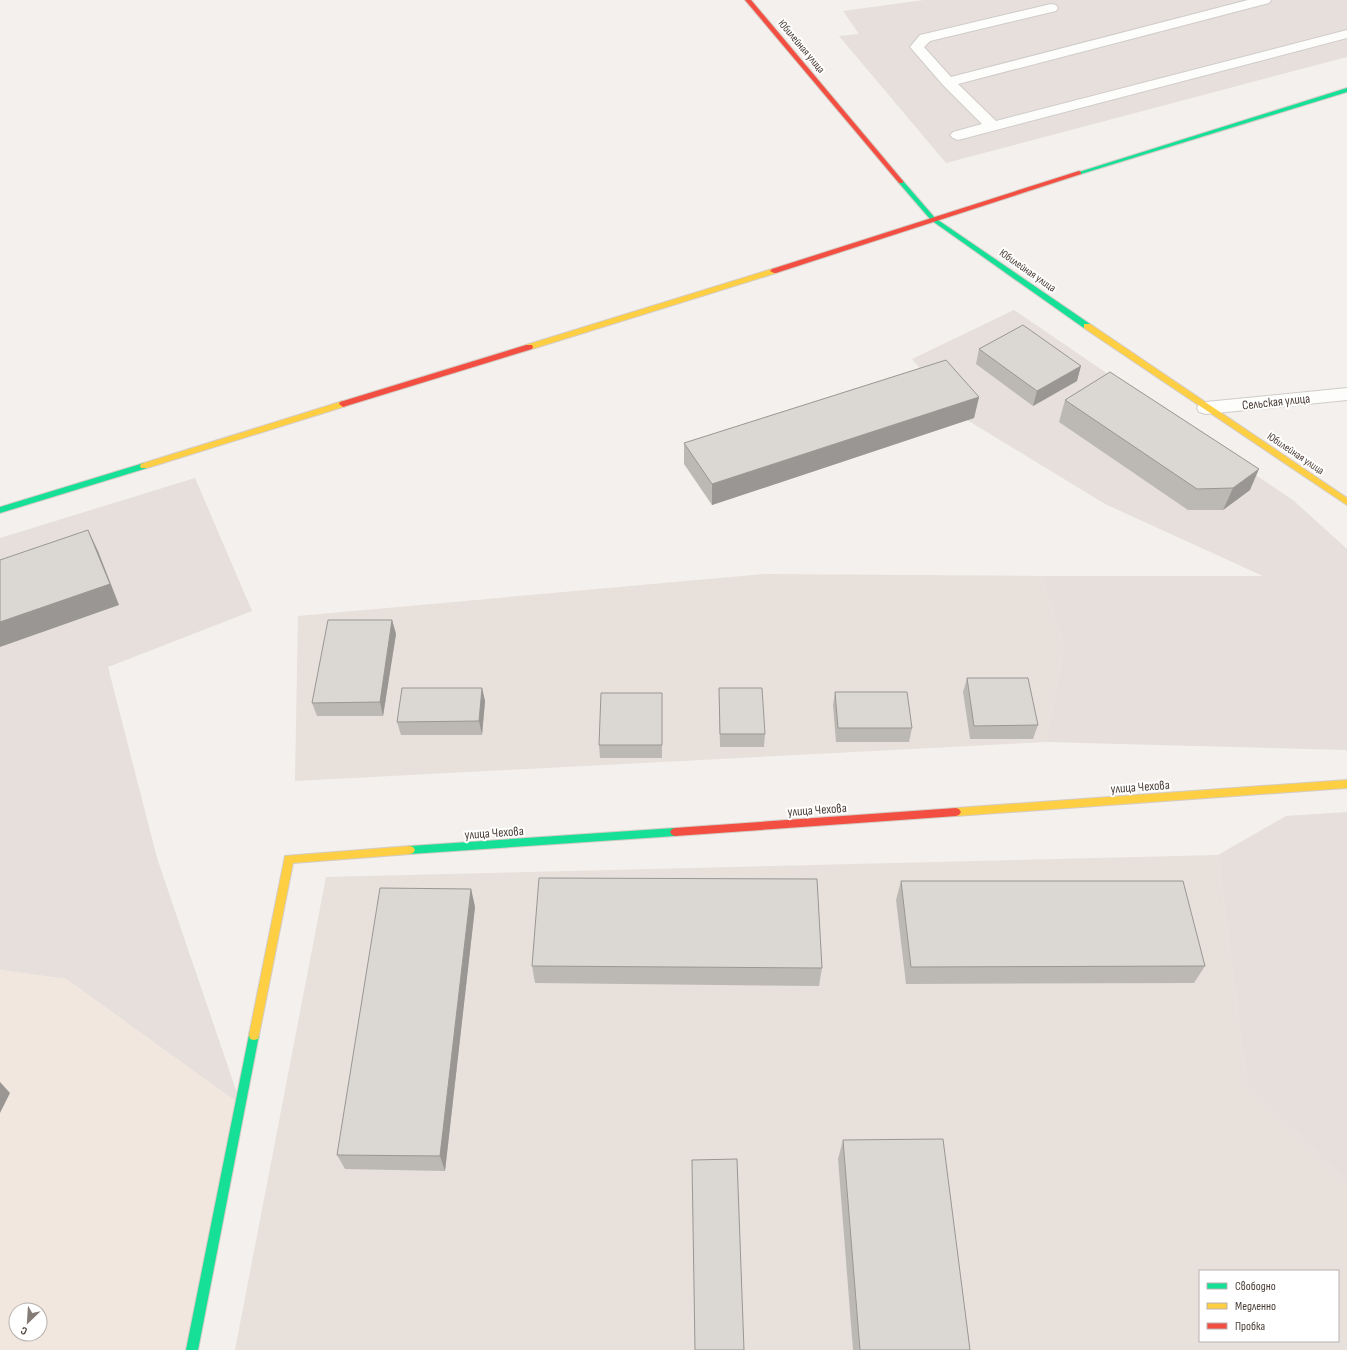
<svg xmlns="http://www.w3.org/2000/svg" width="1347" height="1350" viewBox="0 0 1347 1350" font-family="'Sofia Sans Condensed',sans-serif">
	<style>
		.residential { fill: #e8e0da; fill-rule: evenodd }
		.industrial { fill: #e6dfdc }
		.education { fill: #f2e7de; fill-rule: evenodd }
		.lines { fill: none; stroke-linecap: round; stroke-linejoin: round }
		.lane-casing { stroke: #d0ccc9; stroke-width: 2 }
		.street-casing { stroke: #d0ccc9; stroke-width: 2 }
		.fast-casing { stroke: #d5ccc4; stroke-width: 2 }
		.slow-casing { stroke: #d5ccc4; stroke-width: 2 }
		.jam-casing { stroke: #d5ccc4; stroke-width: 2 }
		.lane { fill: #fdfdfc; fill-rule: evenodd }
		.street { fill: #fdfdfc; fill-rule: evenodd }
		.fast { fill: #16e098; fill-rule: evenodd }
		.slow { fill: #ffcf43; fill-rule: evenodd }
		.jam { fill: #f24e42; fill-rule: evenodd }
		.wall { fill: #bcb9b5 }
		.shaded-wall { fill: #999694 }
		.building { fill: #dbd7d3; stroke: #999694 }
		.labels { text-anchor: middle; stroke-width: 4; stroke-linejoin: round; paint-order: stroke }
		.far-street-label { font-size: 11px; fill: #4b3e37; stroke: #fff }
		.street-label { font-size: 13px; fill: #4b3e37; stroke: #fff }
	</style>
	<rect width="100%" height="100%" fill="#f3f0ed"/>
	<!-- residential -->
	<g class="residential">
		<path d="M765,574l277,2 22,70 -18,96 -751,39 3,-165z"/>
		<path d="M1218,855l29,229 100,98v168h-1112l91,-473zM1200,1271h138v70h-138z"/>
	</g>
	<!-- industrial -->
	<g class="industrial">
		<path d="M924,0h423v57l-401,106 -107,-127 20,-2 -16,-23z"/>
		<path d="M1014,310l280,191 53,48v201l-301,-8 18,-96 -22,-70h221l-158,-72 -143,-87 -50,-58z"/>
		<path d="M195,478l57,133 -144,56 49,191 84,247 -175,-126 -66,-9v-432z"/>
		<path d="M1347,812v370l-100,-98 -29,-229 68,-39z"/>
	</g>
	<!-- education -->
	<path class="education" d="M0,970l66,9 175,126 -56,245h-185zM16,1310h24v24h-24z"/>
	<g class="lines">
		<!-- lane casing -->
		<g class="lane-casing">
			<path id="lane" d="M1248,0h23l-2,3 -311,81 38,37 351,-91v8l-389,102 -5,-2 -3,-3 3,-3 29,-8 -39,-39 -33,-38 10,-12 131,-31 5,1 2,3 -2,3 -126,30 -6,6 27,30z"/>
		</g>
		<!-- street casing -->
		<g class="street-casing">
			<path id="street" d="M1347,388v12l-141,14 -7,-2 -2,-4 2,-4 7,-2z"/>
		</g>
		<!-- fast casing -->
		<g class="fast-casing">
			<g id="fast">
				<path d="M1347,88v4l-266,82 -5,-1z"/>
				<path d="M901,180l2,1 32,37 155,106v4h-6l-153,-108 -32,-37v-2z"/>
				<path d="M144,463l3,1 1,2 -1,2 -147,45v-6z"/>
				<path d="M675,828l3,1 2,3 -2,3 -3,1 -265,18 -3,-1 -2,-3 2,-3 3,-1z"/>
				<path d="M254,1030l4,1 1,4 -61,315h-12l63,-315 1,-4z"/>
			</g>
		</g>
		<!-- slow casing -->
		<g class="slow-casing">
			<g id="slow">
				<path d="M772,269h2l4,2 -2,2 -244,76h-6l-1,-2 1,-2z"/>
				<path d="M1084,324h6l257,174v7l-263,-177z"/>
				<path d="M343,401l4,3 -1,2 -199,62h-6l-1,-2 1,-2z"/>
				<path d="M1347,780v8l-391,28 -3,-1 -2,-3 2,-3 3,-1z"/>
				<path d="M410,846l3,1 2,3 -2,3 -3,1 -117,9 -34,172 -1,4 -4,1 -4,-1 -1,-4 36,-179z"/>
			</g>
		</g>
		<!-- jam casing -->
		<g class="jam-casing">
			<g id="jam">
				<path d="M745,0h6l152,181v2h-4z"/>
				<path d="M1079,171l2,1v2l-305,99h-2l-4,-2 2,-2z"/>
				<path d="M526,345h6l1,2 -1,2 -186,57 -3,1 -4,-3 1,-2z"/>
				<path d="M956,808l3,1 2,3 -2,3 -3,1 -281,20 -3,-1 -2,-3 2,-3 3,-1z"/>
			</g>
		</g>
		<!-- lane -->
		<use href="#lane" class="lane"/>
		<!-- street -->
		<use href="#street" class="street"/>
		<!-- fast -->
		<use href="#fast" class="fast"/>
		<!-- slow -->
		<use href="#slow" class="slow"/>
		<!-- jam -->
		<use href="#jam" class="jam"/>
	</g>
	<!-- wall -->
	<g class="wall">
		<path d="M979,349l98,32 -44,25 -57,-42z"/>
		<path d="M979,397l-5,21 -262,87 -28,-41v-21z"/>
		<path d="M1065,400l185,90 -27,20h-35l-129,-88z"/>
		<path d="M392,620l4,14 -13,82h-66l-5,-13z"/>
		<path d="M967,678l71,47 -5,14h-63l-7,-47z"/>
		<path d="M482,688l3,13 -3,34h-81l-4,-13z"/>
		<path d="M719,688l46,46 -1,13h-44l-1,-45z"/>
		<path d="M835,692l77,36 -3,14h-73l-3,-37z"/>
		<path d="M662,693v65h-62l-1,-13z"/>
		<path d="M901,881l304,85 -11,17 -288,1 -10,-84z"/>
		<path d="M471,889l4,18 -30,264 -100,-2 -8,-14z"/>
		<path d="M532,966l290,2 -3,18 -284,-3z"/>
		<path d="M843,1140l127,210h-117l-15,-191z"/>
	</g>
	<!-- shaded-wall -->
	<g class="shaded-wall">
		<path d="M1081,366l-4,15 -44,25 4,-15z"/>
		<path d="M979,397l-5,21 -262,87v-21z"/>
		<path d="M1259,469l-9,21 -27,20 10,-22z"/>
		<path d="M88,530l10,21 21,54 -119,42v-25z"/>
		<path d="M392,620l4,14 -13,82 -3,-14z"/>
		<path d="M482,688l3,13 -3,34 -3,-14z"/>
		<path d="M471,889l4,18 -30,264 -5,-15z"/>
		<path d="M0,1082l10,11 -10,20z"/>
	</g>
	<!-- building -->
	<g class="building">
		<path d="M1023,325l58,41 -44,25 -58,-42z"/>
		<path d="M946,360l33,37 -267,87 -28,-41z"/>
		<path d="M1110,372l149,97 -26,19 -36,1 -132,-89z"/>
		<path d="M88,530l22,54 -110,38v-62z"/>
		<path d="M328,620h64l-12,82 -68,1z"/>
		<path d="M967,678h61l10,47 -64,1z"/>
		<path d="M402,688h80l-3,33 -82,1z"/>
		<path d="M719,688h43l3,46h-45z"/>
		<path d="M835,692h72l5,36h-74z"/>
		<path d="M601,693h61v52h-63z"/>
		<path d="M539,878l278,1 5,89 -290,-2z"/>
		<path d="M901,881h282l22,85 -294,1z"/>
		<path d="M380,888l91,1 -31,267 -103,-1z"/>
		<path d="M943,1139l27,211h-110l-17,-210z"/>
		<path d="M737,1159l7,191h-49l-3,-190z"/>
	</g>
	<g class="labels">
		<!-- far-street labels -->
		<g class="far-street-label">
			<text transform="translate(802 46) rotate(50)" y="4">Юбилейная улица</text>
			<text transform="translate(1028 270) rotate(35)" y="4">Юбилейная улица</text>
			<text transform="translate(1296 453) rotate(34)" y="4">Юбилейная улица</text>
		</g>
		<!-- street labels -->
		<g class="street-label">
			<text transform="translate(1276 401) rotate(-6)" y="5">Сельская улица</text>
			<text transform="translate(1140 786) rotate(-4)" y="5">улица Чехова</text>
			<text transform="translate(817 809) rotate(-4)" y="5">улица Чехова</text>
			<text transform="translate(494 832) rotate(-4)" y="5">улица Чехова</text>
		</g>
	</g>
	<!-- legend -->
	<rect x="1199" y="1270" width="140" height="72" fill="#ffffff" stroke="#b7b2af"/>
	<rect x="1207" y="1283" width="20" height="6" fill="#16e098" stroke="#b7b2af"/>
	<text x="1235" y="1290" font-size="12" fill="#4b3e37">Свободно</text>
	<rect x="1207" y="1303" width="20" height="6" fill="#ffcf43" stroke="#b7b2af"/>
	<text x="1235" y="1310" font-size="12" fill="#4b3e37">Медленно</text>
	<rect x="1207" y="1323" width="20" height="6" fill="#f24e42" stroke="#b7b2af"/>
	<text x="1235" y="1330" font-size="12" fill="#4b3e37">Пробка</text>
	<!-- north arrow -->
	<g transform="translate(28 1322) rotate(205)"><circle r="19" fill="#ffffff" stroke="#b7b2af"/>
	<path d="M0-3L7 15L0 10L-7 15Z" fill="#867c77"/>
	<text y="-6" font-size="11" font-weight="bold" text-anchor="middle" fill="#4b3e37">С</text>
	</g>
</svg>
